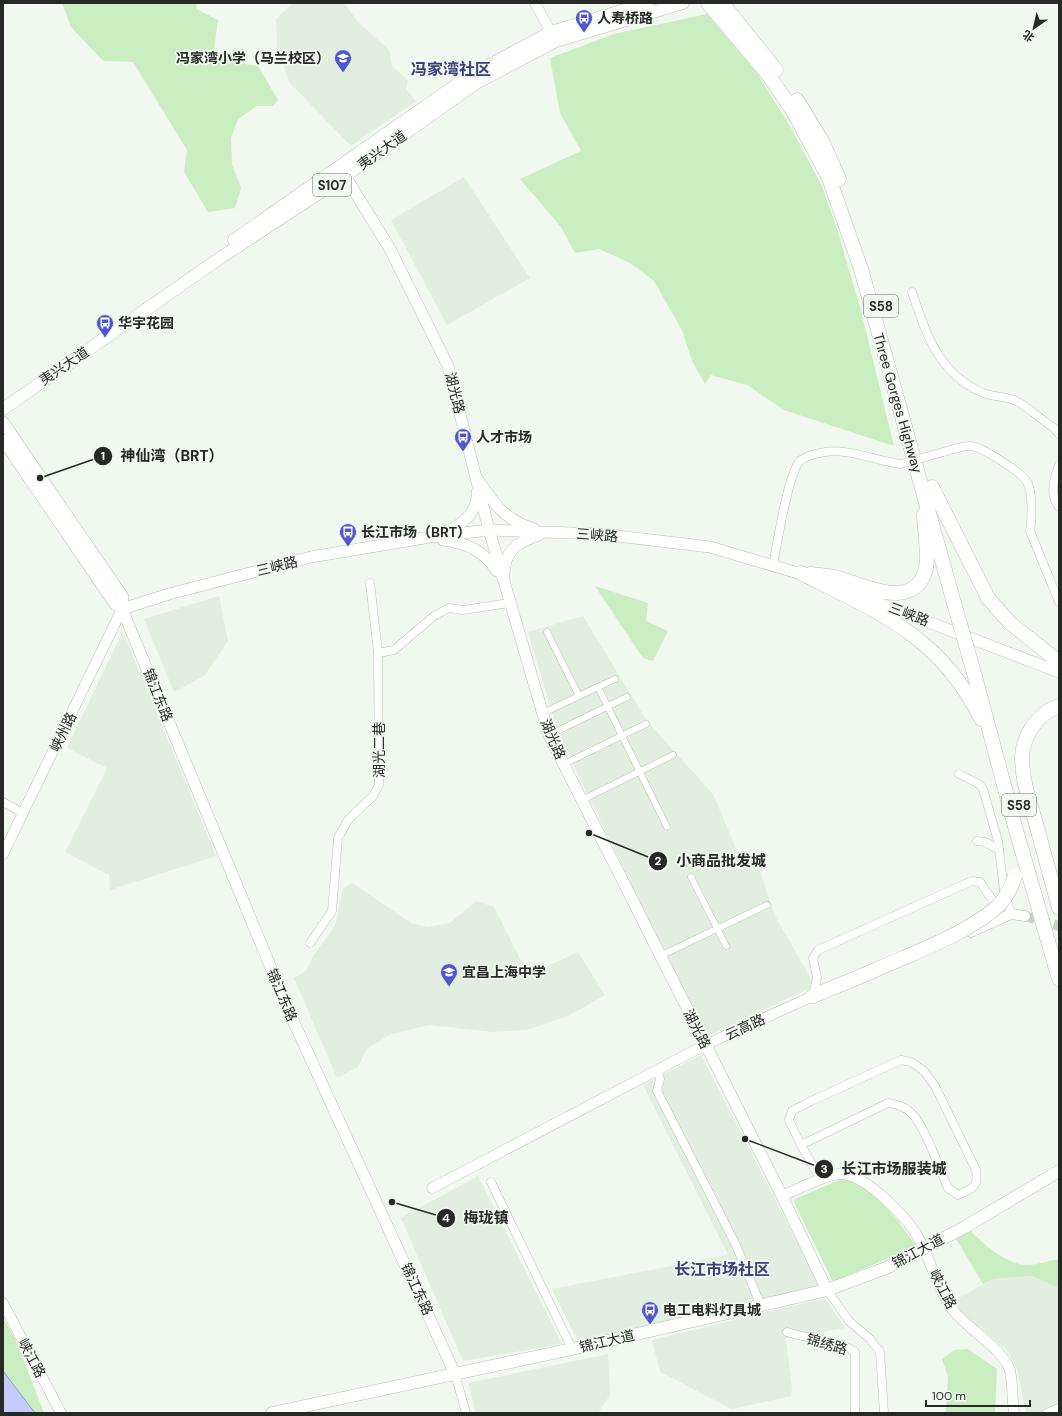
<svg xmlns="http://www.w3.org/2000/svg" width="1062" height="1416" viewBox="0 0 1062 1416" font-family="'DM Sans','Noto Sans SC',sans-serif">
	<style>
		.built { fill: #e2eedf }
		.green { fill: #caedc1 }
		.water { fill: #c2ccff; stroke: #939bbe }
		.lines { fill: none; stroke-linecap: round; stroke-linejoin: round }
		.tertiary-tunnel { stroke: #c8cfc7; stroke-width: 10; stroke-dasharray: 10 5; stroke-linecap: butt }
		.pedestrian-casing { stroke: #b9c0b7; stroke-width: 7 }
		.minor-casing { stroke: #b9c0b7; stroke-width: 9 }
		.tertiary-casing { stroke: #b9c0b7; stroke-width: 11 }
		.secondary-casing { stroke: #b9c0b7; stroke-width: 12 }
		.primary-casing { stroke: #b9c0b7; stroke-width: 13 }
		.motorway-casing { stroke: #b9c0b7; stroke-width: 15 }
		.pedestrian { stroke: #fff; stroke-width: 6 }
		.minor { stroke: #fff; stroke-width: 8 }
		.tertiary { stroke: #fff; stroke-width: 10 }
		.secondary { stroke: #fff; stroke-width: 11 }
		.primary { stroke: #fff; stroke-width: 12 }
		.motorway { stroke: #fff; stroke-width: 14 }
		.minor-bridge-casing { stroke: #b9c0b7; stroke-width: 9; stroke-linecap: butt }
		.primary-bridge-casing { stroke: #b9c0b7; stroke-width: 13; stroke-linecap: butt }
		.motorway-bridge-casing { stroke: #b9c0b7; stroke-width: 15; stroke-linecap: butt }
		.minor-bridge { stroke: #fff; stroke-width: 8 }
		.primary-bridge { stroke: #fff; stroke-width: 12 }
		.motorway-bridge { stroke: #fff; stroke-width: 14 }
		.labels { text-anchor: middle; stroke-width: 3.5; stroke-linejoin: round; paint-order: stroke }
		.shield { fill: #f1f8ef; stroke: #636762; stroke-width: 1 }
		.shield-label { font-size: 13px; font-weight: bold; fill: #262926 }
		.poi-label { font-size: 14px; font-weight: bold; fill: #262926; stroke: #f1f8ef; text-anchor: start }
		.street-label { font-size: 14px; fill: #262926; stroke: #f1f8ef }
		.quarter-label { font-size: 16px; font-weight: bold; fill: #3a407c; stroke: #f1f8ef }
		.leader { fill: none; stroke: #262926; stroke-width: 1.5 }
		.callout-dot { fill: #262926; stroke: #f1f8ef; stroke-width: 1.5 }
		.mark-label { font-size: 12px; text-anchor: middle; font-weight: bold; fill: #fff }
		.callout-label { font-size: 15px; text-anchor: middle; font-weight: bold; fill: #262926; stroke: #f1f8ef; stroke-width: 3.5; stroke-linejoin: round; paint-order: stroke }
	</style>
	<rect width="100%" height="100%" fill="#f1f8ef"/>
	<!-- built -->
	<g class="built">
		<path d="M293,3h51l14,19 31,28 3,16 16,14 -2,9 10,12 -65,45 -61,-63 -13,-33 -1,-31z"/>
		<path d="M464,177l66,101 -83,47 -56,-105z"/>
		<path d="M219,596l9,45 -24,35 -30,16 -30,-73z"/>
		<path d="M583,616l64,105 66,73 28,66 14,-4 20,60 40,70 -109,51 -147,-301 -31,-104z"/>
		<path d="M123,631l93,225 -106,34 -1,-15 -44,-23 42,-84 -40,-20z"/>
		<path d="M352,883l59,40 17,4 22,-4 26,-22 18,6 34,68 50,-23 27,43 -37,21 -41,14 -34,2 -64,-7 -40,10 -22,14 -9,18 -21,11 -43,-100 12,-7 7,-15 22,-30 8,-38z"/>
		<path d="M701,1055l119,231 -71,18 -171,37 -26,-52 176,-34 -85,-170z"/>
		<path d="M478,1176l84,168 -99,17 -62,-143z"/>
		<path d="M1032,1276l27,12v125h-33l-9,-44 -10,-19 -46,-38 -6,-12 38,-21z"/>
		<path d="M825,1298l20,30 -59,10 6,52 -1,6 -59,13 -72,-37 -8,-32z"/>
		<path d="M608,1354l2,41 -12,18h-122l-8,-30z"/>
	</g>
	<!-- green -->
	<g class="green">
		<path d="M62,3h135l-1,6 22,11 -4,29 15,12 29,5 20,34 -5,6h-16l-19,13 -7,19 1,27 9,23 -6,20 -27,4 -24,-40 3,-22 -54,-88 -30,-1 -32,-34z"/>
		<path d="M707,14l49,58 35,56 31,58 14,40 24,81 34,139 -110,-36 -37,-25 -36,-10 -6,9 -13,-23 -10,-31 -28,-49 -24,-18 -31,-14 -24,4 -14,-26 -41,-48 61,-28 -21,-38 -10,-55 64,-24z"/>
		<path d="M595,586l53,17 -2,18 22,10 -15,30 -10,-3z"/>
		<path d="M844,1178c32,13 53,40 72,68l-83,36 -40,-82z"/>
		<path d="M970,1230c13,14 30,29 49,34 12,3 28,-3 40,-5v29l-27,-12 -39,3 -10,5 -28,-47z"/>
		<path d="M3,1318l12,20 29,75h-9l-32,-42z"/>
		<path d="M968,1349l29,20 -2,44h-49l2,-36 -6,-18 12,-9z"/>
	</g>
	<!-- water -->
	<path class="water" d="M3,1371l32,42h-32z"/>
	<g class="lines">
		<!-- tertiary-tunnel -->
		<path class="tertiary-tunnel" d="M1025,916l34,10"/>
		<!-- pedestrian casing -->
		<g class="pedestrian-casing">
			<g id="pedestrian">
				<path d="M547,632l32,64"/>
				<path d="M598,687l69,140"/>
				<path d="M543,713l72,-34"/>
				<path d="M549,735l78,-38"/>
				<path d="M564,764l82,-40"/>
				<path d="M582,800l91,-45"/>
				<path d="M691,877l35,69"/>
				<path d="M660,956l107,-51"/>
			</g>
		</g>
		<!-- minor casing -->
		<g class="minor-casing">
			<g id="minor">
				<path d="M912,292c14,41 26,81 69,100 10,5 23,4 33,8 14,6 27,20 40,28l5,6"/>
				<path d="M943,452c8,-2 18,-6 27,-6 11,0 51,26 57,36 6,11 5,37 3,49l29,71"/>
				<path d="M1059,465c-5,13 -10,30 0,42"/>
				<path d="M773,565c4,-20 15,-92 27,-104 9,-8 33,-11 44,-9 20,2 38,10 57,12"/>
				<path d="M378,653l16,-3 40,-34 15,-8 14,2 47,-7"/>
				<path d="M959,774l20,10 4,5 15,52 6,50 7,23"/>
				<path d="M3,802l20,11"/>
				<path d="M977,841l8,1 14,8"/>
				<path d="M310,943l22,-32 6,-73 10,-18 25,-24 6,-11 -1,-132 -8,-70"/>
				<path d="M813,996l4,-18 -4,-20 5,-8 154,-69 8,1 13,19"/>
				<path d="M657,1070l3,9 -3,12 79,154 25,61"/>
				<path d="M801,1145l87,-42c8,1 15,3 21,8 14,10 31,59 39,77l10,7c14,-7 21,-7 18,-25l-41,-84 -11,-15 -13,-9 -10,-2 -92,42 -17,9 -3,9 12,25 20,35"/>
				<path d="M491,1182l81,167"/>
				<path d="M827,1290l22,31 21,18 10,13 4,61"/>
				<path d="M787,1332c22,8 49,6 68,20v61"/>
				<path d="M455,1374l11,39"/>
				<path d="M1047,1413l12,-5"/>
			</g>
		</g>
		<!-- tertiary casing -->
		<g class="tertiary-casing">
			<g id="tertiary">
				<path d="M535,3l19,35"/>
				<path d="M3,854l119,-245"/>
				<path d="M971,932l40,-18 14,2"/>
				<path d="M432,1188l273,-143 108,-49 6,-1"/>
				<path d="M782,1196c14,-6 46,-23 60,-22 24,1 66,44 77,65 11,21 18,45 30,66 14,22 56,44 61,66 3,13 2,28 4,42"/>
				<path d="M3,1303l58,110"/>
			</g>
		</g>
		<!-- secondary casing -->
		<g class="secondary-casing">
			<g id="secondary">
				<path d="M340,168l50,81 58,117 41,164 60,205 233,461 45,94"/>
				<path d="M3,422l120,175 -1,12 169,407 164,358"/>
				<path d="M3,440l111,163 8,6"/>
				<path d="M479,481c16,24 26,39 55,48"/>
				<path d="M444,532c17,-6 35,-20 33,-40"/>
				<path d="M443,540c24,3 41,11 54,31"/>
				<path d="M504,575c0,-24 13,-33 35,-40"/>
				<path d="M850,592l209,80"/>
				<path d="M122,609l47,-15 142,-37 119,-20 59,-7 112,4 109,13 98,29"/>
			</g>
		</g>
		<!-- primary casing -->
		<g class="primary-casing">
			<g id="primary">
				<path d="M234,240l235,-164 82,-44 97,-29"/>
				<path d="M3,409l217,-151 125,-82 131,-93 80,-42 127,-38"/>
				<path d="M965,1227l94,-56"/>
				<path d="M272,1413l300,-64 255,-59 59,-22"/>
			</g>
		</g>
		<!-- motorway casing -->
		<g class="motorway-casing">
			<g id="motorway">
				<path d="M708,3l59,70 26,38 36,67 32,91 93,334"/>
				<path d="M722,3l54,67"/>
				<path d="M797,100l26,43 16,36"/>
				<path d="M932,487l56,111 22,25 49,39"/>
				<path d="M801,573c77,39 140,63 180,146"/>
				<path d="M810,574c9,1 19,1 28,4 26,7 74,33 87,-6 5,-15 -1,-42 -1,-58"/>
				<path d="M974,673l42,157 43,149"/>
				<path d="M1059,706c-21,7 -36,29 -37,51 0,22 7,43 13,63 8,29 16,59 24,88"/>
				<path d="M813,996l60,-25"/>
			</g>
		</g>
		<!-- pedestrian -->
		<use href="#pedestrian" class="pedestrian"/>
		<!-- minor -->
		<use href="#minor" class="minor"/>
		<!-- tertiary -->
		<use href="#tertiary" class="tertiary"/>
		<!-- secondary -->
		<use href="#secondary" class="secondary"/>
		<!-- primary -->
		<use href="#primary" class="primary"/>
		<!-- motorway -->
		<use href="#motorway" class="motorway"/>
		<!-- minor-bridge casing -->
		<g class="minor-bridge-casing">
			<path id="minor-bridge" d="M901,464l42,-12"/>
		</g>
		<!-- primary-bridge casing -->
		<g class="primary-bridge-casing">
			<path id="primary-bridge" d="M886,1268l79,-41"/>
		</g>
		<!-- motorway-bridge casing -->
		<g class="motorway-bridge-casing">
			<g id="motorway-bridge">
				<path d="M954,603l20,70"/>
				<path d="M873,971c37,-17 97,-38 126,-66 8,-8 12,-18 16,-29"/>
			</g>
		</g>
		<!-- minor-bridge -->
		<use href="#minor-bridge" class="minor-bridge"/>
		<!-- primary-bridge -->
		<use href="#primary-bridge" class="primary-bridge"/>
		<!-- motorway-bridge -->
		<use href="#motorway-bridge" class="motorway-bridge"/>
	</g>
	<!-- icons -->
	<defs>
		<g id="bus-pin" transform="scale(0.9)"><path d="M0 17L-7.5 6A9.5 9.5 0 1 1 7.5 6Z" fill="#5056cc" stroke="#f1f8ef"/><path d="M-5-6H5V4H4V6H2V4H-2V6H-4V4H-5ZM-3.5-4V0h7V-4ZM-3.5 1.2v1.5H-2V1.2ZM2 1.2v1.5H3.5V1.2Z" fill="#fff"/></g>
		<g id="school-pin" transform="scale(0.9)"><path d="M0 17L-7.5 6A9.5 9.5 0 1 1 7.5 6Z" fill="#5056cc" stroke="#f1f8ef"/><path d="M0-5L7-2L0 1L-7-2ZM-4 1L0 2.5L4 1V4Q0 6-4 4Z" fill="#fff"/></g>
	</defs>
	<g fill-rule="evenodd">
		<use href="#bus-pin" x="584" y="18"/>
		<use href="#school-pin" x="343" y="58"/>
		<use href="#bus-pin" x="105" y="323"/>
		<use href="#bus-pin" x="463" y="437"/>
		<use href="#bus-pin" x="348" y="532"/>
		<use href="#school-pin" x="449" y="972"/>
		<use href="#bus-pin" x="650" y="1310"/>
	</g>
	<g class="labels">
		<!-- shield labels -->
		<g class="shield">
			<rect x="313" y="174" width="38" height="22" rx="3"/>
			<rect x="864" y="295" width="34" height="22" rx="3"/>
			<rect x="1002" y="794" width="34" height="22" rx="3"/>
		</g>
		<g class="shield-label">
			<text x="332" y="190">S107</text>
			<text x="881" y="311">S58</text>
			<text x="1019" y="810">S58</text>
		</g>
		<!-- poi labels -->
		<g class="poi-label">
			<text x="597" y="23">人寿桥路</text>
			<text x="330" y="63" text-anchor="end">冯家湾小学（马兰校区）</text>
			<text x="118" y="328">华宇花园</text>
			<text x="476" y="442">人才市场</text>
			<text x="361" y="537">长江市场（BRT）</text>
			<text x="462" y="977">宜昌上海中学</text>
			<text x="663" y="1315">电工电料灯具城</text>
		</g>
		<!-- street labels -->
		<g class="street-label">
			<text transform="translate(382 150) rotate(-35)" y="5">夷兴大道</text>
			<text transform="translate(64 366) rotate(-34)" y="5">夷兴大道</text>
			<text transform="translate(455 393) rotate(76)" y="5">湖光路</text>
			<text transform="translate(898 403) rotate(74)" y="5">Three Gorges Highway</text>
			<text transform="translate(597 535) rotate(4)" y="5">三峡路</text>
			<text transform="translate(277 566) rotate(-14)" y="5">三峡路</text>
			<text transform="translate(909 614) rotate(21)" y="5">三峡路</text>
			<text transform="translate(158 695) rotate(68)" y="5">锦江东路</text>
			<text transform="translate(63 732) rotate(-64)" y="5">峡州路</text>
			<text transform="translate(553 739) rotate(67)" y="5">湖光路</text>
			<text transform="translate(379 750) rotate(-90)" y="5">湖光二巷</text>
			<text transform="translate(282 995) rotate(67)" y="5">锦江东路</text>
			<text transform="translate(745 1027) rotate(-25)" y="5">云高路</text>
			<text transform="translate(697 1029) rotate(63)" y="5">湖光路</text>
			<text transform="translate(918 1251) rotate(-28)" y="5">锦江大道</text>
			<text transform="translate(417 1289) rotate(65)" y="5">锦江东路</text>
			<text transform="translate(943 1289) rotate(63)" y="5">峡江路</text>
			<text transform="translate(607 1341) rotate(-13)" y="5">锦江大道</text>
			<text transform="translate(827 1344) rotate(16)" y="5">锦绣路</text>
			<text transform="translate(32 1358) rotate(62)" y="5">峡江路</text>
		</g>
		<!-- quarter labels -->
		<g class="quarter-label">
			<text x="451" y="75">冯家湾社区</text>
			<text x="722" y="1275">长江市场社区</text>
		</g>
	</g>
	<!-- callouts -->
	<path class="leader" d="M40 478L103 456M589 833L658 861M745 1139L824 1169M392 1202L446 1218"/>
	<g class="callout-dot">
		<circle cx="40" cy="478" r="4"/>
		<circle cx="589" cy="833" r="4"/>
		<circle cx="745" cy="1139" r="4"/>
		<circle cx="392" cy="1202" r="4"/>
		<circle cx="103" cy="456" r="10"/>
		<circle cx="658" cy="861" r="10"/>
		<circle cx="824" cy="1169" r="10"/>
		<circle cx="446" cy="1218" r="10"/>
	</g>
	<g class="mark-label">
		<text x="103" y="460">1</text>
		<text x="658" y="865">2</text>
		<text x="824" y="1173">3</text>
		<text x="446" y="1222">4</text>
	</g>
	<g class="callout-label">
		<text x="172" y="461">神仙湾（BRT）</text>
		<text x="721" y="866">小商品批发城</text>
		<text x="894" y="1174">长江市场服装城</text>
		<text x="486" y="1223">梅珑镇</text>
	</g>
	<!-- border -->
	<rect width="1062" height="1416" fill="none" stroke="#262926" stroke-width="8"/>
	<!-- north arrow -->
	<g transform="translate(1034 28) rotate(214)" stroke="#f1f8ef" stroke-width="3" paint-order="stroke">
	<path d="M0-3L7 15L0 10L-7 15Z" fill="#262926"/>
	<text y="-6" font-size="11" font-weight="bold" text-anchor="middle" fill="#262926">北</text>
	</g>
	<!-- scale -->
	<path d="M926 1400v6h104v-6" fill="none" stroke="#262926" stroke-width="2"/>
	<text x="932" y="1400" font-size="12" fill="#262926" stroke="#f1f8ef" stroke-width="3" paint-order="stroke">100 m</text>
</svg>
